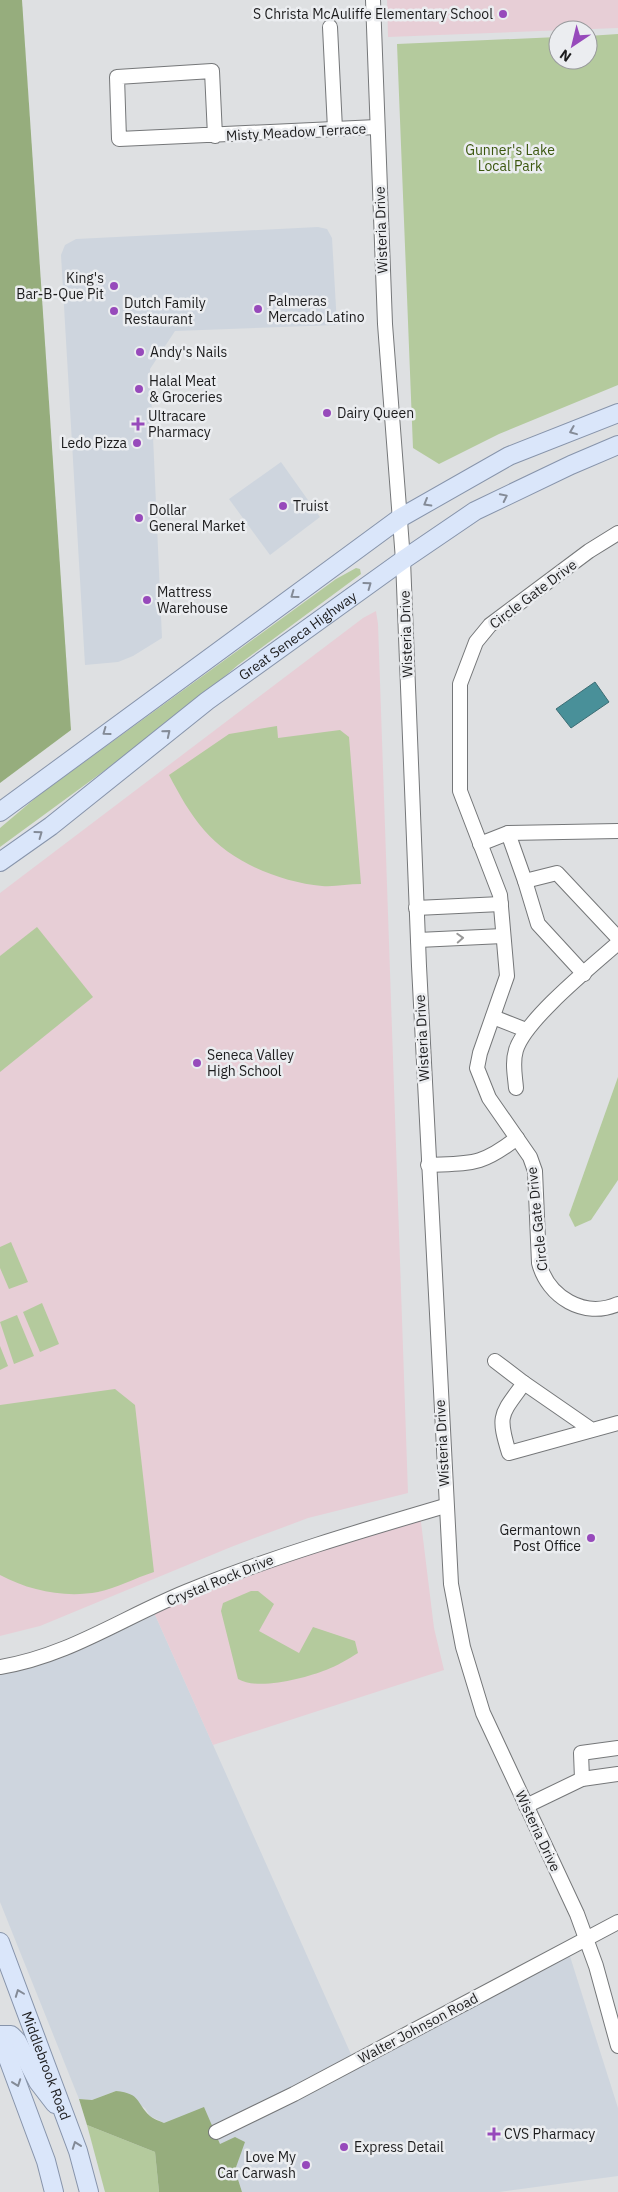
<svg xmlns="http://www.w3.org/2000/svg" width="618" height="2192" viewBox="0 0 618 2192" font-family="'IBM Plex Sans',sans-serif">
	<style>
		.built { fill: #ced5de }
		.education { fill: #e7ced6 }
		.green { fill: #b4ca9d }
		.forest { fill: #96ad7d }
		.water { fill: #499099; stroke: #3c6d74 }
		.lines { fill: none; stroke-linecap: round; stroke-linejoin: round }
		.minor-casing { stroke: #757779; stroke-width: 16 }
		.major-casing { stroke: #8794ab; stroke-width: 20 }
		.minor { stroke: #fff; stroke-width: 14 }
		.major { stroke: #dae6fa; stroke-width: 18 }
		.oneway { stroke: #848b97 }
		.oneway2 { stroke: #999 }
		.poi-dot { fill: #974abb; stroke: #ebedf0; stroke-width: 2 }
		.labels { text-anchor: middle; stroke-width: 5; stroke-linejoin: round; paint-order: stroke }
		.poi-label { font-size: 14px; fill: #1c1c1d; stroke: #ebedf0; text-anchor: start }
		.street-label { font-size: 14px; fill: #1c1c1d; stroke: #ebedf0 }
		.park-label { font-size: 14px; fill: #3b570e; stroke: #ebedf0 }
	</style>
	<rect width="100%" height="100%" fill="#dee0e2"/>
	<!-- built -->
	<g class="built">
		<path d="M318,227l9,2 5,9 5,87 -162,6 -25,38 12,269 -29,18 -15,6 -33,3 -24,-410 4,-10 11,-6z"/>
		<path d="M281,462l39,55 -50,38 -41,-56z"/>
		<path d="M152,1608l202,453 214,-111 50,158v68l-119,16h-257l-7,-22 6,-19 -21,-6 -4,-13 -52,-9 -14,-7 -5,-8 -29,-17 -24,9 -13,-1 -79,-197v-235z"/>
	</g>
	<!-- education -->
	<g class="education">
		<path d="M387,0h231v28l-230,9z"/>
		<path d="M376,611l2,13 30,869 -100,25 -77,29 -191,79 -40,10v-743l363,-275z"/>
		<path d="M420,1514l14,114 10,42 -231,75 -61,-137z"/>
	</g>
	<!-- green -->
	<g class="green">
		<path d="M618,34v351l-119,49 -60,30 -26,-16 -16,-404 161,-7v23h30v-24z"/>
		<path d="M356,568l4,1 1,5 -123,91 -63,54 -175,128v-19l39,-33 297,-216z"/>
		<path d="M277,726l1,12 62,-8 9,7 12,147c-13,0 -26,3 -39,2 -41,-4 -90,-23 -118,-56 -14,-16 -25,-36 -35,-55l60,-41z"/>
		<path d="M37,927l56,70 -93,75v-116z"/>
		<path d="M618,1077v103l-27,40 -16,7 -6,-12z"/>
		<path d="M11,1242l17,40 -19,7 -9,-21v-21z"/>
		<path d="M42,1303l17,41 -19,8 -17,-40z"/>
		<path d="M17,1315l17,41 -20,8 -14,-42z"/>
		<path d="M0,1346l8,20 -8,4z"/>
		<path d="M115,1389l20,16 19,167c-19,6 -37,16 -56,20 -33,6 -68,-1 -98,-17v-170z"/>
		<path d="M251,1591h7l16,13 -15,27 40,22 14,-26 42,14 3,12c-10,6 -21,13 -32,17 -21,8 -68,21 -88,9l-17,-68 2,-8z"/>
		<path d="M87,2125l68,27 4,40h-54z"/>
	</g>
	<!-- forest -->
	<g class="forest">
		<path d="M0,0h22l49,730 -71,53z"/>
		<path d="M116,2091c26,3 19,11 34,25 3,3 10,5 14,7l40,-16 16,37 15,-7 10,5 -10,28 7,22h-83l-4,-40 -68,-27 -8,-26 13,1z"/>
	</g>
	<!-- water -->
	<path class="water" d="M595,682l14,20 -38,26 -15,-19z"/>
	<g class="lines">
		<!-- minor casing -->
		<g class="minor-casing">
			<g id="minor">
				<path d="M373,0l12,324 18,236 16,406 32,618 12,63 20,66 94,201 19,52 22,80"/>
				<path d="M330,27l5,102"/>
				<path d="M215,136l-3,-65 -95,6 2,62 258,-12"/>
				<path d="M618,533l-29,18 -99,74 -14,17 -16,42v107l40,104 7,81 -27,77 -3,15 12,30 41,59 5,14 4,92c9,34 45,56 79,41"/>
				<path d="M508,833l17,48 32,-8 61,65"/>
				<path d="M480,844l28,-11 110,-2"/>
				<path d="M525,881l13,43 46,50"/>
				<path d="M416,908l85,-4"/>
				<path d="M418,940l85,-4"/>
				<path d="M493,1017l33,13"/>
				<path d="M516,1088c-1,-13 -4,-25 0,-38 9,-30 76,-84 102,-107"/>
				<path d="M428,1165c44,-2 53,1 89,-27"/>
				<path d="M495,1361l29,22"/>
				<path d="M592,1430l-68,-47c-23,32 -27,31 -15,70l109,-30"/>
				<path d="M0,1667c70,-11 128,-53 193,-78 82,-33 167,-58 252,-83"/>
				<path d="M582,1779l-1,-26 37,-5"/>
				<path d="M526,1806l56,-27 36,-5"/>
				<path d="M216,2132l78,-38 324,-172"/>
			</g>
		</g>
		<!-- major casing -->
		<g class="major-casing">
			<g id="major">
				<path d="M0,812l400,-294 109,-62 109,-43"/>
				<path id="s1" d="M0,862l51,-36 156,-125 196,-141 72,-49 96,-46 47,-20"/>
				<path id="s2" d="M0,1942l78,209 11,41"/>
				<path d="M0,2035h11l6,6 21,41 17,22"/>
				<path d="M0,2037l46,124 8,31"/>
			</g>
		</g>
		<!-- minor -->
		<use href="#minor" class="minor"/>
		<!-- major -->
		<use href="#major" class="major"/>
	</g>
	<!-- one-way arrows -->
	<defs><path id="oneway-chevron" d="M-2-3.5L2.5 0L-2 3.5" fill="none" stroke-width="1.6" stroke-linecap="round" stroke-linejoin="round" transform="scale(1.25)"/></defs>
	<g class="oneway">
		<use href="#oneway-chevron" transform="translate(573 431) rotate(158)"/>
		<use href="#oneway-chevron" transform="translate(504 497) rotate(-26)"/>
		<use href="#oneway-chevron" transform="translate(427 503) rotate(150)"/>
		<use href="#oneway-chevron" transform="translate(368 585) rotate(-36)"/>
		<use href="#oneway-chevron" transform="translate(294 595) rotate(144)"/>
		<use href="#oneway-chevron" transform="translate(106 732) rotate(144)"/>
		<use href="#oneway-chevron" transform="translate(167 733) rotate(-39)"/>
		<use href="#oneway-chevron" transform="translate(39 834) rotate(-36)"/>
		<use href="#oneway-chevron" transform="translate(19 1993) rotate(-111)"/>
		<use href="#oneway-chevron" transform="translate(17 2083) rotate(70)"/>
		<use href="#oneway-chevron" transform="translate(76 2145) rotate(-110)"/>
	</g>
	<use class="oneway2" href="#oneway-chevron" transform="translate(460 938) rotate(-3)"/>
	<!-- markers -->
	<g class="poi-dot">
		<circle cx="503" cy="14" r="5"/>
		<circle cx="114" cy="286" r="5"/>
		<circle cx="258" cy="309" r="5"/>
		<circle cx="114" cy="311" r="5"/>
		<circle cx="140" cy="352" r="5"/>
		<circle cx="139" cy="389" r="5"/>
		<circle cx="327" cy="413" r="5"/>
		<path d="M135.5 416.5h5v5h5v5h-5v5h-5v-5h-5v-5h5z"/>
		<circle cx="137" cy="443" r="5"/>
		<circle cx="283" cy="506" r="5"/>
		<circle cx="139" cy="518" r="5"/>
		<circle cx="147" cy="600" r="5"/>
		<circle cx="197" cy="1063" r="5"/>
		<circle cx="591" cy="1538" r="5"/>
		<path d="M491.5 2126.5h5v5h5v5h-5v5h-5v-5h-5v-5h5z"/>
		<circle cx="344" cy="2147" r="5"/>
		<circle cx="306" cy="2165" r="5"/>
	</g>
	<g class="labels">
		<!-- poi labels -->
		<g class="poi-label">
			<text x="493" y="19" text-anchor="end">S Christa McAuliffe Elementary School</text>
			<text x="104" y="283" text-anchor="end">King's<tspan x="104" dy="16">Bar-B-Que Pit</tspan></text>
			<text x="268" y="306">Palmeras<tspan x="268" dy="16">Mercado Latino</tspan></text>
			<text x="124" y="308">Dutch Family<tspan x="124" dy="16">Restaurant</tspan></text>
			<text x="150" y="357">Andy's Nails</text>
			<text x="149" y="386">Halal Meat<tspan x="149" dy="16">&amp; Groceries</tspan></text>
			<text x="337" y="418">Dairy Queen</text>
			<text x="148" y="421">Ultracare<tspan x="148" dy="16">Pharmacy</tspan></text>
			<text x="127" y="448" text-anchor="end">Ledo Pizza</text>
			<text x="293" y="511">Truist</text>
			<text x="149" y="515">Dollar<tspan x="149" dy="16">General Market</tspan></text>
			<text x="157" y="597">Mattress<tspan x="157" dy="16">Warehouse</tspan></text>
			<text x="207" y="1060">Seneca Valley<tspan x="207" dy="16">High School</tspan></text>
			<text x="581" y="1535" text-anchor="end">Germantown<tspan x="581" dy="16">Post Office</tspan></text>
			<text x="504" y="2139">CVS Pharmacy</text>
			<text x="354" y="2152">Express Detail</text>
			<text x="296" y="2162" text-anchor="end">Love My<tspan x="296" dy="16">Car Carwash</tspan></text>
		</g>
		<!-- street labels -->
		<g class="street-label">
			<text transform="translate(296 132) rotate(-3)" y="5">Misty Meadow Terrace</text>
			<text transform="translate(381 230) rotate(-92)" y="5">Wisteria Drive</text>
			<text transform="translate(533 594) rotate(-37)" y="5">Circle Gate Drive</text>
			<text transform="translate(406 634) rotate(-92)" y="5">Wisteria Drive</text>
			<text dy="5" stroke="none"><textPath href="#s1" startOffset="374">Great Seneca Highway</textPath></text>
			<text transform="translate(422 1038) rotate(-93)" y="5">Wisteria Drive</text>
			<text transform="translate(537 1219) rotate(-96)" y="5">Circle Gate Drive</text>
			<text transform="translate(442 1443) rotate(-93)" y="5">Wisteria Drive</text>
			<text transform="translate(220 1580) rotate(-22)" y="5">Crystal Rock Drive</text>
			<text transform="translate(538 1831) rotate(65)" y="5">Wisteria Drive</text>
			<text transform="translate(418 2028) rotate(-28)" y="5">Walter Johnson Road</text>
			<text dy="5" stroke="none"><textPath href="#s2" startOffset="132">Middlebrook Road</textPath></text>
		</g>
		<!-- park labels -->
		<g class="park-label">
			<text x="510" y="155">Gunner's Lake<tspan x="510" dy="16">Local Park</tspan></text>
		</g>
	</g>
	<!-- north arrow -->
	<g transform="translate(573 45) rotate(215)"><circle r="24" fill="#ebedf0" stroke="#98999c"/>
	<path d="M0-4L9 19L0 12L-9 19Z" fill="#974abb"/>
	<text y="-8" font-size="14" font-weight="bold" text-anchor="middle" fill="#1c1c1d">N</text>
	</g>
</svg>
